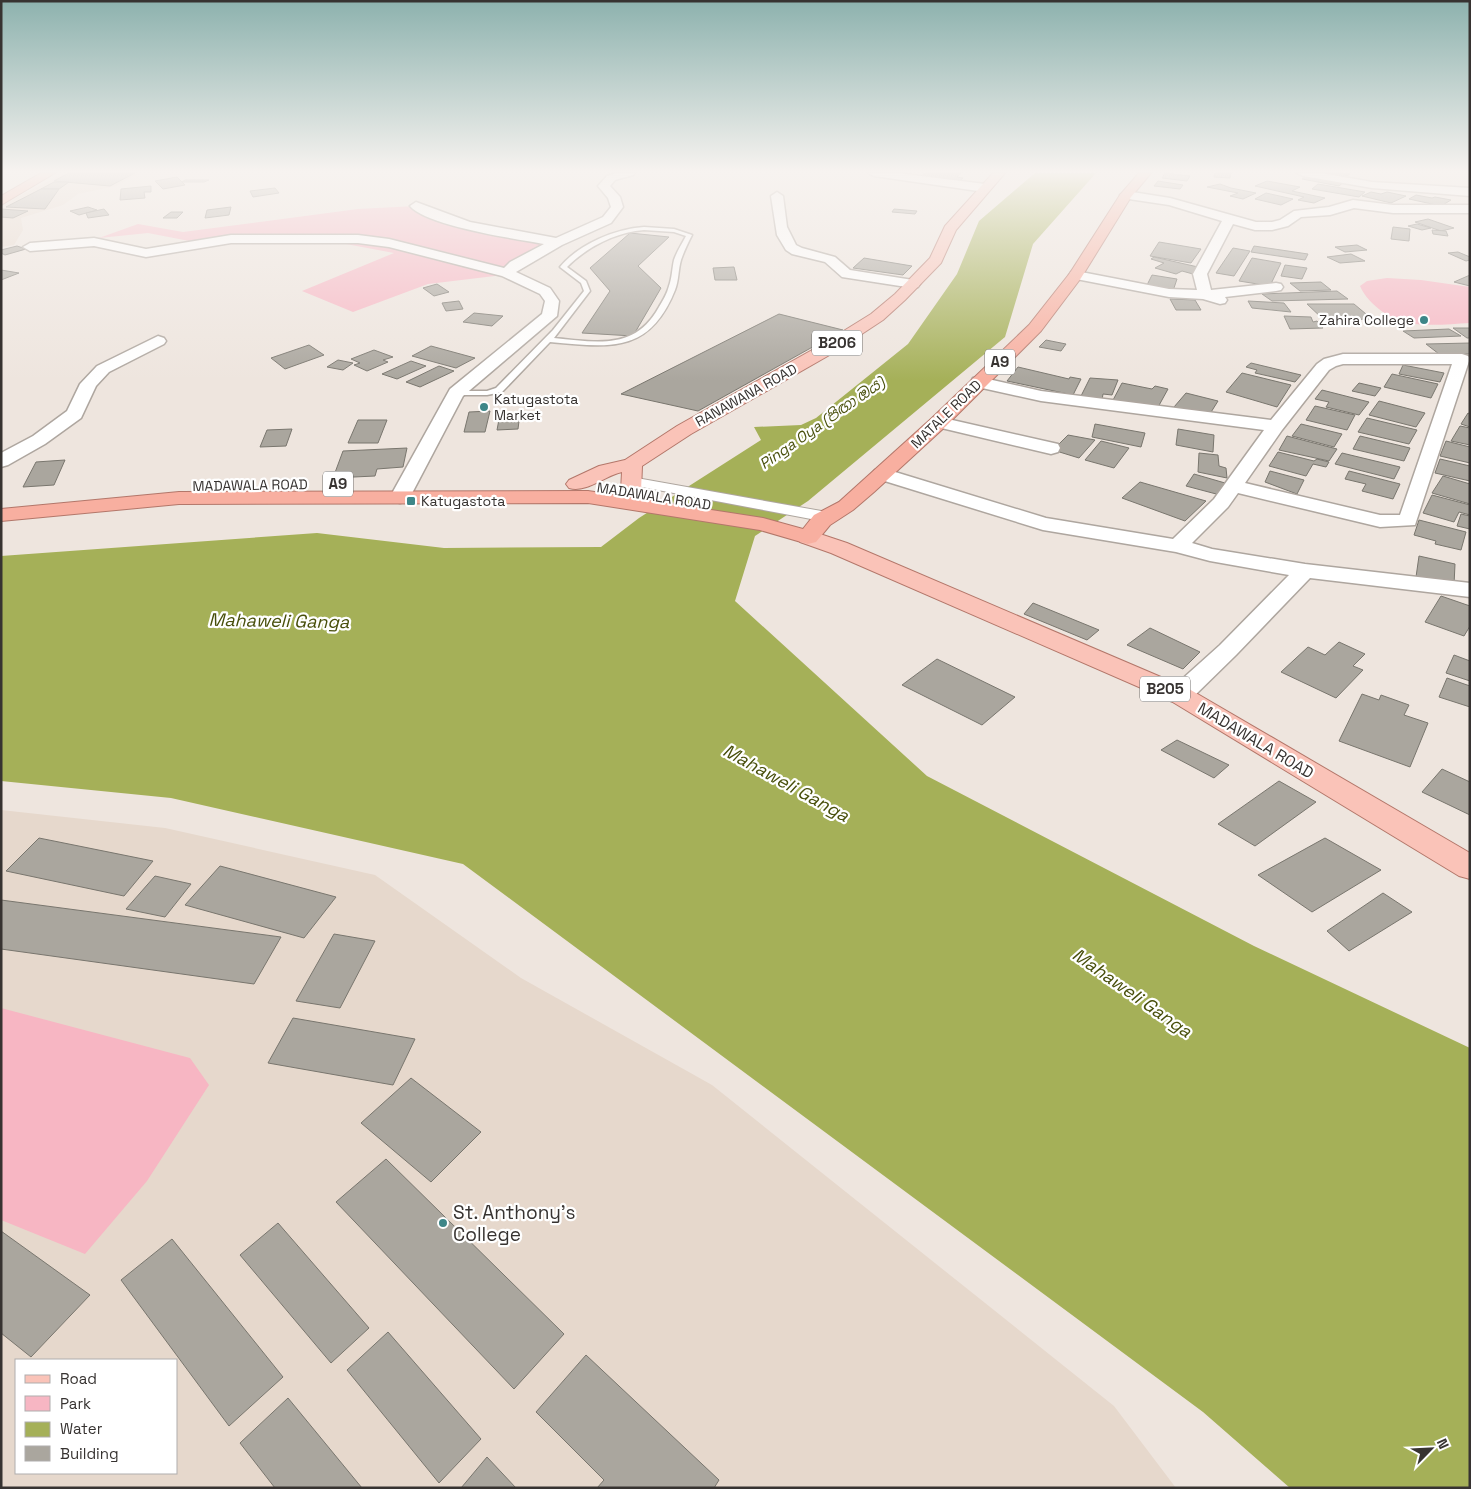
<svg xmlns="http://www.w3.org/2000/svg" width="1471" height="1489" viewBox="0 0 1471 1489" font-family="'Space Grotesk','Noto Sans Sinhala',sans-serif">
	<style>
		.built { fill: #e6d8cc; fill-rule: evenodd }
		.green { fill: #f7b6c3 }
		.water { fill: #a5b058 }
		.building { fill: #aaa69e; stroke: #79766e }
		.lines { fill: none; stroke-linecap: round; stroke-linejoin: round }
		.service-casing { stroke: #aea69f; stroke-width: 3 }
		.pedestrian-casing { stroke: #aea69f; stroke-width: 2 }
		.minor-casing { stroke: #aea69f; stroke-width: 3 }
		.primary-casing { stroke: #b3776a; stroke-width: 2 }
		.trunk-casing { stroke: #b3776a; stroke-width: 2 }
		.service { fill: #fff; fill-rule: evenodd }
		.pedestrian { fill: #fff; fill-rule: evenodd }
		.minor { fill: #fff; fill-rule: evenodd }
		.primary { fill: #fac3b8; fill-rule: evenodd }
		.trunk { fill: #f8afa0; fill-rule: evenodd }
		.poi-dot { fill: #3d8688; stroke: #fff; stroke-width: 2 }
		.labels { text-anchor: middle; stroke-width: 4.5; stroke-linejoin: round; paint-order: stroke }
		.far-poi-label { font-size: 14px; fill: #373331; stroke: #fff; text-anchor: start }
		.far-street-label { font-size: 14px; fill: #373331; stroke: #fff }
		.shield { fill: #fff; stroke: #73706f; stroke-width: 1 }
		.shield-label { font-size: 15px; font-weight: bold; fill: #373331 }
		.far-water-label { font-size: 15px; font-style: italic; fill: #484f0b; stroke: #fff }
		.street-label { font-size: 16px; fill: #373331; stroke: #fff }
		.water-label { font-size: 18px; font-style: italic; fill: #484f0b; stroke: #fff }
		.near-poi-label { font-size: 19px; fill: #373331; stroke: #fff; text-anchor: start }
	</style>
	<rect width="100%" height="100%" fill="#eee5de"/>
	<!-- built -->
	<g class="built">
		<path d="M65,173h75l-24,13 -38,8 -15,11 -42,13 2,12 -9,15 -13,2v-42z"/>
		<path d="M1,810l164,18 210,47 146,103 191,107 402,321 62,82h-1175zM16,1360h160v113h-160z"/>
	</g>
	<!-- green -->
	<g class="green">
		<path d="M416,206l21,11 111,25 -42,23 -4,8 1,2 -75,9 -75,28 -51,-21 92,-38 -48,-9h-141l-57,-11 -49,5 39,-14 45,8 175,-23z"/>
		<path d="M1387,278l34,2 49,7v36c-18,1 -37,3 -55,1 -21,-1 -47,-19 -55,-38l7,-5z"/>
		<path d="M1,1008l189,50 19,27 -62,96 -62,73 -84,-34z"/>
	</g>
	<!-- water -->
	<path class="water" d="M1035,173h61l-63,71 -28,93 -197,164 -53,35 -20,65 192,175 327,170 216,102v440h-180l-87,-76 -740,-548 -292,-66 -170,-17v-225l316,-23 127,15 157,-1 38,-29 122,-78 -7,-13 47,-2 15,-7 92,-74 49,-70 22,-53z"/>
	<!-- building -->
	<g class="building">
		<path d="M69,173h66l-25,13 -56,-5z"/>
		<path d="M925,173h36l-4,4 6,1 -5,5 -39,-5z"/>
		<path d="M1165,173l25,3 -3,5 -25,-3z"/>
		<path d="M1215,173h16l-1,5 -16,-1z"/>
		<path d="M1317,173h25l8,1 -7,4z"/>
		<path d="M1309,175l36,6 -6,5 -37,-7z"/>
		<path d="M177,177l8,8 -22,4 -8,-8z"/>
		<path d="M185,180h24l-5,2h-22z"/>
		<path d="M1158,181l25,4 -3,4 -26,-3z"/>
		<path d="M1267,181l33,6 -8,4 33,7 -11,5 -16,-3 6,-3 -49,-11z"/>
		<path d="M54,182h15l-10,7h-18z"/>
		<path d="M1220,184l11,4 25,5 -13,6 -13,-3 8,-3 -31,-6z"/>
		<path d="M1318,184l47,8 -6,5 -47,-8z"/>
		<path d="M151,186v6h-7l1,6 -25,2 1,-11z"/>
		<path d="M275,188l4,5 -26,4 -3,-6z"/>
		<path d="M41,189h18l-14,20 -39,-2z"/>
		<path d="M1371,192l10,2 6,-2 19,4 -15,7 -29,-7z"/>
		<path d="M1266,193l27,6 -12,6 -26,-6z"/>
		<path d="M1416,195l16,3 3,-1 16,3 -10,6 -32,-7z"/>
		<path d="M88,207l9,3 -18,5 -9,-4z"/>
		<path d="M231,207l-2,8 -24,3 2,-8z"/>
		<path d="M1,209l27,2 -15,7 -12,-1z"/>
		<path d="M104,209l5,6 -21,3 -2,-5z"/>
		<path d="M894,209l23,2 -2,3 -23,-2z"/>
		<path d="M171,212h12l-6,6h-14z"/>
		<path d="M1428,219l26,9 -13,3 -26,-9z"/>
		<path d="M1417,224l14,4 -9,2 -14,-4z"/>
		<path d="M1393,227l17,2 -1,12 -18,-2z"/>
		<path d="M1432,230l14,1 2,5 -15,-2z"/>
		<path d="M630,233l39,4 -31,29 23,22 -28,48 -51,-3 28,-42 -20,-23z"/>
		<path d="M1159,242l42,7 -10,14 -41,-7z"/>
		<path d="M1357,245l10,5 -22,2 -10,-5z"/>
		<path d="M17,246l9,3 -21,6 -4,-2v-3z"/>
		<path d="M1254,246l54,8 -3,6 -54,-8z"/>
		<path d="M1233,248l17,3 -16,25 -18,-3z"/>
		<path d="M1458,252l12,5v3l-4,1 -18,-8z"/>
		<path d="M1351,254l14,7 -25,2 -13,-6z"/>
		<path d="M1154,257l44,10 -5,7 -11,-3 -6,3 -21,-6 9,-5 -13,-4z"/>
		<path d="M864,258l48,8 -9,9 -50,-7z"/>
		<path d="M1252,258l29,5 -11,23 -31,-5z"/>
		<path d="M1285,265l22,3 -5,11 -21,-3z"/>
		<path d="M734,267l3,13h-22l-2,-12z"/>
		<path d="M1,270l18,3 -18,7z"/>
		<path d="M1152,275l25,4 -4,12 -27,-4z"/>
		<path d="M1470,275v11l-16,-4z"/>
		<path d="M1321,282l10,8 -31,1 -10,-8z"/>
		<path d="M437,284l12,8 -15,4 -11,-8z"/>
		<path d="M1337,291l11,8 -76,2 -10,-7z"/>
		<path d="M1170,299l25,1 6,10h-25z"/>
		<path d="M459,301l4,8 -17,2 -4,-8z"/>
		<path d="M1248,301l36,2 7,9 -39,-4z"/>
		<path d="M1307,304h47l18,15 -48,1z"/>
		<path d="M474,313l29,3 -11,10 -29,-4z"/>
		<path d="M779,314l64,16 -145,81 -77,-17z"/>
		<path d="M1284,316l27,1 2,5 4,-1 6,7 -33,1z"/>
		<path d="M1453,328h17v10h-3z"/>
		<path d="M1449,329l12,7 -47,2 -11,-7z"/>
		<path d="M1046,340l20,4 -5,7 -22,-4z"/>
		<path d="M1470,343v11h-31l-13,-10z"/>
		<path d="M309,345l15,10 -39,14 -14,-11z"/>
		<path d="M431,346l44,12 -19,10 -44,-12z"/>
		<path d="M374,350l19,7 -10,3 5,2 -21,9 -13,-6 6,-2 -9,-4z"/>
		<path d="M338,360l15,3 -10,7 -16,-3z"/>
		<path d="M411,361l15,5 -29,13 -15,-5z"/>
		<path d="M1251,363l50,12 -6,7 -40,-9 2,-3 -11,-3z"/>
		<path d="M1403,365l41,8 -4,9 -41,-8z"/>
		<path d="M439,366l15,5 -34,16 -14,-5z"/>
		<path d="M1018,367l51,12 1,-2 11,2 -8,16 -66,-14z"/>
		<path d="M1242,373l49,12 -14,22 -51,-15z"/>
		<path d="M1392,374l46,10 -7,14 -47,-11z"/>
		<path d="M1090,378l28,2 -6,15 -9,-1 -1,6 -21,-4z"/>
		<path d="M1122,383l30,6 3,-3 13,3 -11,20 -45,-7z"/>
		<path d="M1359,383l22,5 -6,8 -23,-5z"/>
		<path d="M1322,390l47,12 -10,13 -33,-8 3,-5 -14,-3z"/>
		<path d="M1186,393l32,8 -10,16 -34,-10z"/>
		<path d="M1379,401l46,12 -9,14 -47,-12z"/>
		<path d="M1315,406l40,9 -8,15 -41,-10z"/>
		<path d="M490,411l-5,21h-21l5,-20z"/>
		<path d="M520,413l-2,16 -21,1 3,-16z"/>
		<path d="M1468,413l2,1v13l-9,-3z"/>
		<path d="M1367,418l50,12 -8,14 -51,-12z"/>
		<path d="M358,420h29l-9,23h-30z"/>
		<path d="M1095,424l50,9 -4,14 -49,-10z"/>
		<path d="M1301,424l41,10 -8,13 -42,-11z"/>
		<path d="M1460,426l10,2v17l-19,-4z"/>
		<path d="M292,429l-6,17 -26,1 7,-17z"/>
		<path d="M1178,429l36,6 -1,17 -37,-7z"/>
		<path d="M1068,435l27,5 -16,18 -26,-8z"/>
		<path d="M1287,436l50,13 -8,12 -50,-11z"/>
		<path d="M1360,436l50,12 -6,13 -51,-12z"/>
		<path d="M1101,441l28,7 -15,20 -29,-8z"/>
		<path d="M1446,441l24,6v16l-30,-7z"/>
		<path d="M407,448l-4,19 -26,2 -2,7 -42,2 10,-27z"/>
		<path d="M1278,452l36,9 3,-2 12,3 -3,5 -13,-3 -7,12 -37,-10z"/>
		<path d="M1199,453l19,2 1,11 7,2 1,10 -29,-6z"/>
		<path d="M1342,453l58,14 -6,12 -59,-15z"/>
		<path d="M1440,459l30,7v15l-35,-8z"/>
		<path d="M65,460l-11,25 -31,2 13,-25z"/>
		<path d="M1270,471l34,9 -7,14 -32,-12z"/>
		<path d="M1349,471l51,13 -7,15 -31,-8 4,-7 -21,-5z"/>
		<path d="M1194,474l31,9 -5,12 -34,-9z"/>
		<path d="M1443,476l27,8v20l-38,-11z"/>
		<path d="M1140,482l66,19 -21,20 -63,-23z"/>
		<path d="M1432,495l38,10v10l-11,-3 -5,10 -31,-9z"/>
		<path d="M1461,514l9,2v13l-13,-3z"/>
		<path d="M1419,520l47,12 -5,18 -26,-6 1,-3 -22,-6z"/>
		<path d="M1419,556l36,8 -1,21 -38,-8z"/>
		<path d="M1441,596l29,10v20l-6,10 -39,-14z"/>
		<path d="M1033,603l66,27 -12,10 -63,-26z"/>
		<path d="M1150,628l50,24 -17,17 -56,-24z"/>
		<path d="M1339,642l26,12 -12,12 10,4 -27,28 -55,-26 27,-25 17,8z"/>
		<path d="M1454,655l16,6v20l-24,-8z"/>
		<path d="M937,659l78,38 -33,28 -80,-40z"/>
		<path d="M1447,678l23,8v21l-31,-10z"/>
		<path d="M1362,694l17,6 2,-5 28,10 -5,10 24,8 -18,44 -71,-26z"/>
		<path d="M1177,740l52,25 -15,13 -53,-28z"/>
		<path d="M1442,769l28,13v33l-48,-23z"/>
		<path d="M1279,781l37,21 -61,44 -37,-22z"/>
		<path d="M39,838l114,23 -29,35 -118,-25z"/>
		<path d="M1325,838l56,32 -69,42 -54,-37z"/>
		<path d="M220,866l116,31 -32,41 -119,-33z"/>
		<path d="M155,876l36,8 -26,33 -39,-8z"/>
		<path d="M1383,893l29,19 -63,39 -22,-20z"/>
		<path d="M1,900l280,37 -27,47 -253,-35z"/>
		<path d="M334,934l41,7 -35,67 -44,-7z"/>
		<path d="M293,1018l122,21 -22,46 -125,-22z"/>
		<path d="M411,1078l70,54 -50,50 -70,-59z"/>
		<path d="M386,1159l178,175 -50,55 -178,-187z"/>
		<path d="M278,1223l91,105 -38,35 -91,-108z"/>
		<path d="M1,1231l89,64 -59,62 -30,-24z"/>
		<path d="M172,1239l111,138 -54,49 -108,-146z"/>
		<path d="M388,1332l93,107 -42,44 -92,-113z"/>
		<path d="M586,1355l133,125 -5,8h-117l7,-8 -68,-68z"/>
		<path d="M288,1398l74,90h-87l-35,-45z"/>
		<path d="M487,1457l29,31h-55z"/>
	</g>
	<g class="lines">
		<!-- service casing -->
		<g class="service-casing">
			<path id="service" d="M644,227l30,2 18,6c-4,8 -8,16 -11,25 -3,10 -2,20 -6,30 -26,65 -66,57 -125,52l-48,50 -15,3h-34l-1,-2 4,-2h31l9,-3 57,-58 31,-39 -3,-8 -21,-16c19,-23 55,-38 84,-40zM644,230l30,2 12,4c-4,8 -9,15 -12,24 -2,9 -2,18 -5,26 -2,8 -6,14 -10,21 -24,44 -63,35 -105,31l36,-47 -4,-10 -19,-14c20,-20 49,-35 77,-37z"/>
		</g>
		<!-- pedestrian casing -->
		<g class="pedestrian-casing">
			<path id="pedestrian" d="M631,477l196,35 5,2 3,3 -3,3 -5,2 -201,-38 -2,-3 2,-3z"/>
		</g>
		<!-- minor casing -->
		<g class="minor-casing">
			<g id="minor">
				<path d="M617,173h18l-2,2 -18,5 -5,6 10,11 3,10 -12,16 -49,22 -46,27 34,16 9,13 -2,15 -94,80 -53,101 -3,4 -7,2 -7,-2 -3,-4 60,-108 92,-75 3,-13 -5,-7 -38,-18 -113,-29 -31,-4h-127l-85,14 -52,-11 -64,5 -7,-4 7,-4 64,-5 52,11 85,-14h127l31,4 115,29 6,-6 34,-18c-28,-5 -117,-18 -134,-38l6,-4 54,20 86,16 47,-21 8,-10 -3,-9 -10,-12 9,-10z"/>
				<path d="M868,173h29l88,11 6,4 -6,4 -111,-16z"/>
				<path d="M1297,173h24l51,9 98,6v8l-98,-8 -69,-12z"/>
				<path d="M1126,191l44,7 86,24h16l8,-2 14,-9 35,-4 24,-7 40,5h77v8h-77l-39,-5 -24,7 -29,2 -13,9 -16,4h-17l-22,-6 -26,50 4,16 65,-7 5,1 2,3 -2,3 -5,1 -51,6 2,3 -2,3 -5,1 -17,-5 -34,-2 -98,-19 -2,-3 2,-3 5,-1 93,18 28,1 -4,-16 29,-53 -53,-16 -47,-7 -2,-3z"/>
				<path d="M777,192l6,4 4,31 9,18 6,3 33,9 15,13 63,10 5,1 2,3 -2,3 -5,1 -71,-11 -17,-15 -33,-8 -6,-4 -9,-15 -6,-39z"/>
				<path d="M158,336l6,2 2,3 -2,3 -55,28 -13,14 -15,32 -36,26 -37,21 -7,2v-14l32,-17 34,-25 13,-27 17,-18z"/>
				<path d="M1343,354h119l6,2 2,2 -55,167 -35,2 -142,-34 -10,14 -36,36 20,6 93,15 165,19v14l-160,-19 -74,77 -47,46 -9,2 -9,-2 -3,-6 3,-6 49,-44 69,-70 -79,-14 -34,-9 -133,-22 -168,-52 -3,-4 3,-4 7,-2 164,50 127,21 41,-40 50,-69 -223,-29 -68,-15 -2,-4 2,-4 6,-1 62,14 230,29 46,-56 7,-5zM1343,364h109l-52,151h-20l-135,-32 37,-53 47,-60 7,-4z"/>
				<path d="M939,417l119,27 2,4 -2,4 -7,2 -118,-28 -3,-4 3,-4z"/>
			</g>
		</g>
		<!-- primary casing -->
		<g class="primary-casing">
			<g id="primary">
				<path d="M993,173h12l-49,57 -15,33 -36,37 -22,20 -50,33 -142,81 -49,32 -1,25 -3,4 -7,2 -7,-2 -3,-4 1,-19c-18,4 -35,21 -53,16l-3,-4 3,-4 30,-14 26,-6 52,-34 144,-81 50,-31 24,-20 35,-36 15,-32z"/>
				<path d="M808,530l39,13 342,146 281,164v26l-11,-3 -288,-175 -340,-148 -31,-11 -3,-5 3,-5z"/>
			</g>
		</g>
		<!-- trunk casing -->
		<g class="trunk-casing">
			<g id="trunk">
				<path d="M41,173h14l-54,32v-9z"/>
				<path d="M1139,173h12l-20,24 -50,81 -40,53 -95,95 -72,66 -21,18 -23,15 -14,17 -8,2 -48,-14 -172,-27 -409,1 -178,17v-12l178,-17 409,-1 175,27 40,11 11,-14 25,-13 93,-84 97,-93 41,-52 50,-78z"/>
			</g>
		</g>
		<!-- service -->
		<use href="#service" class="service"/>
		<!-- pedestrian -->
		<use href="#pedestrian" class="pedestrian"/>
		<!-- minor -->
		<use href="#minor" class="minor"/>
		<!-- primary -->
		<use href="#primary" class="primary"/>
		<!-- trunk -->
		<use href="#trunk" class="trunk"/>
	</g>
	<!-- sky -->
	<linearGradient id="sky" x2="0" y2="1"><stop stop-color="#8db2ae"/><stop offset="0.45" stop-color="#f7f3f0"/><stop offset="1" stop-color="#f7f3f0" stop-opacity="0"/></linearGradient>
	<rect width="1471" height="381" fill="url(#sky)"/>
	<!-- markers -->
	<g class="poi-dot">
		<circle cx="1424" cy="320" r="5"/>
		<circle cx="484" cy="407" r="5"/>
		<rect x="406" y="496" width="10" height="10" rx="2.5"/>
		<circle cx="443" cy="1223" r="5"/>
	</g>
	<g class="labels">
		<!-- far-poi labels -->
		<g class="far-poi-label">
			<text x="1414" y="325" text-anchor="end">Zahira College</text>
			<text x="494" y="404">Katugastota<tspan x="494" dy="16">Market</tspan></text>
			<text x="421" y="506">Katugastota</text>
		</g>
		<!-- far-street labels -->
		<g class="far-street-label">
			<text transform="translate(746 395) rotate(-29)" y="5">RANAWANA ROAD</text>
			<text transform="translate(946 414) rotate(-44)" y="5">MATALE ROAD</text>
			<text transform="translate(250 485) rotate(-1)" y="5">MADAWALA ROAD</text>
			<text transform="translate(654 496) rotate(9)" y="5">MADAWALA ROAD</text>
		</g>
		<!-- shield labels -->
		<g class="shield">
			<rect x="812" y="330.5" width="50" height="25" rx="4"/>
			<rect x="985" y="349.5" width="30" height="25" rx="4"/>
			<rect x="323" y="471.5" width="30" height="25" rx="4"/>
			<rect x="1140" y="676.5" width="50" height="25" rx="4"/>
		</g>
		<g class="shield-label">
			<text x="837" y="348">B206</text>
			<text x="1000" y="367">A9</text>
			<text x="338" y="489">A9</text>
			<text x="1165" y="694">B205</text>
		</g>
		<!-- far-water labels -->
		<g class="far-water-label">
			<text transform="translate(822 423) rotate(-35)" y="5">Pinga Oya (පිඟා ඔය)</text>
		</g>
		<!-- street labels -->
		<g class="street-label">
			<text transform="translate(1256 740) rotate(31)" y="6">MADAWALA ROAD</text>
		</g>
		<!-- water labels -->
		<g class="water-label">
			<text transform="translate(279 621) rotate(1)" y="6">Mahaweli Ganga</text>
			<text transform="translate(786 783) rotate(29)" y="6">Mahaweli Ganga</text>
			<text transform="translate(1132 993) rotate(35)" y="6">Mahaweli Ganga</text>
		</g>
		<!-- near-poi labels -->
		<g class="near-poi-label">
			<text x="453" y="1219">St. Anthony's<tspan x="453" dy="22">College</tspan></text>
		</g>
	</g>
	<!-- border -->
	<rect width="1471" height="1489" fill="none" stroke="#373331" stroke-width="5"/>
	<!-- legend -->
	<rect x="15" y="1359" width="162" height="115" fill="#ffffff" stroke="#afadad"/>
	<rect x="25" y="1375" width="25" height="8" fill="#fac3b8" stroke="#afadad"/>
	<text x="60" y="1384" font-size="15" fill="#373331">Road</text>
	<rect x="25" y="1396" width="25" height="15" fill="#f7b6c3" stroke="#afadad"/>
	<text x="60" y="1409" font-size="15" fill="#373331">Park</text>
	<rect x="25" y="1422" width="25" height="15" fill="#a5b058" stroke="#afadad"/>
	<text x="60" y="1434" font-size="15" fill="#373331">Water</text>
	<rect x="25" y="1446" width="25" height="15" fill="#aaa69e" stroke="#afadad"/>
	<text x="60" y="1459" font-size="15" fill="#373331">Building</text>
	<!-- north arrow -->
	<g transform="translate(1431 1449) rotate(66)" stroke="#ffffff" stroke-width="4" paint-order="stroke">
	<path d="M0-4L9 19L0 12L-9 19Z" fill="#373331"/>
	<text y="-8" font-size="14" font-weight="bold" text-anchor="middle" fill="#373331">N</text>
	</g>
</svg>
